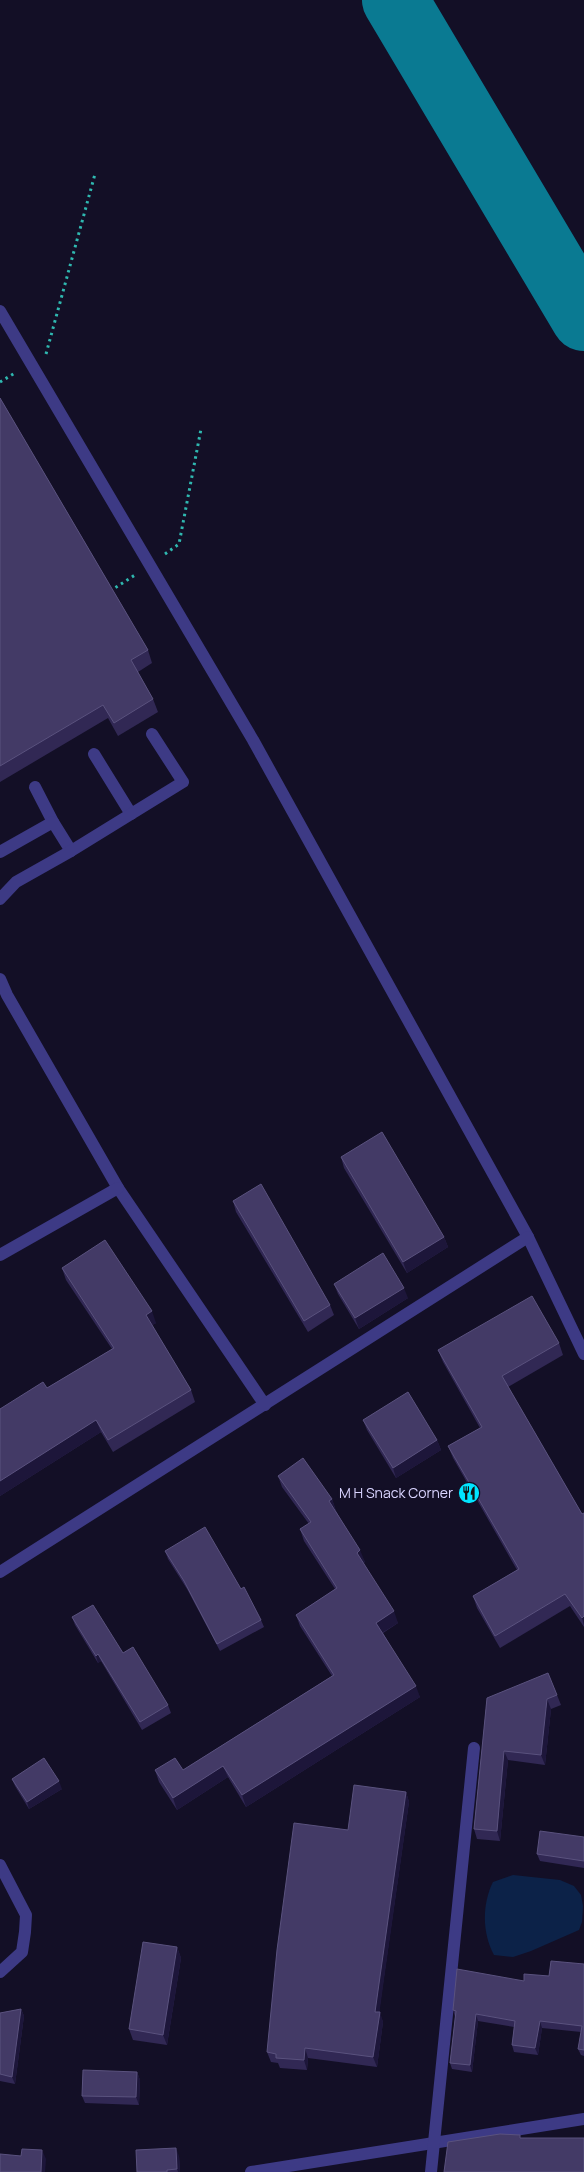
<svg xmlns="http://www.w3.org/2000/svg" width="584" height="2172" viewBox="0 0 584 2172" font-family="Manrope,sans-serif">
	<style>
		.water { fill: #0c2248 }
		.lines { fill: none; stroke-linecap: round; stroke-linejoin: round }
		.taxiway { stroke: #0a7a92; stroke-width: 66 }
		.path { stroke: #2fb8b0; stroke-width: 3; stroke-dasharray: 2.5 4; stroke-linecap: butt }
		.minor { stroke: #3d3a85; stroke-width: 12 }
		.wall { fill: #312854 }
		.shaded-wall { fill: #1d163a }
		.building { fill: #433a66; stroke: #5a527e }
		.labels { text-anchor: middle; stroke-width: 4; stroke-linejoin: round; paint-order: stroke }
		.poi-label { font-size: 14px; fill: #d9d4ff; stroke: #130f26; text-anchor: end }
	</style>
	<rect width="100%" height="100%" fill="#130f26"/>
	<!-- water -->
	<path class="water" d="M513,1875l47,5 14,6 7,9 2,11 -1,16 -3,8 -48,21 -18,6 -19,-2c-12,-22 -12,-51 -1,-73z"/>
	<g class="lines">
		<!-- taxiway -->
		<path class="taxiway" d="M395,0l189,318"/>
		<!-- path -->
		<g class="path">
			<path d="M46,354l49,-180"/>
			<path d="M0,382l15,-9"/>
			<path d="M165,554l14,-10 22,-115"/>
			<path d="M110,591l25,-16"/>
		</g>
		<!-- minor -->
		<g class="minor">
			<path d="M0,311l253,429 275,497 56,117"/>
			<path d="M94,754l37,60"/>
			<path d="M35,787l18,35"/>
			<path d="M0,852l53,-30 18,29"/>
			<path d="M0,899l16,-17 55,-31 112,-69 -31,-48"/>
			<path d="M0,979l7,16 111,193 147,217"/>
			<path d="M0,1255l118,-67"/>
			<path d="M0,1572l528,-335"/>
			<path d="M0,1865l26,50 -1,17 -3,20 -22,20"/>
			<path d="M251,2172l333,-53"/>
			<path d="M431,2172l43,-424"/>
		</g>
	</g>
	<!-- wall -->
	<g class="wall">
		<path d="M0,398l148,252 4,13 -14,9 15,27 5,13 -40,24 -10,-18 -108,64z"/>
		<path d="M341,1157l103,80 4,10 -41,26 -63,-105z"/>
		<path d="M233,1201l97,104 4,10 -26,17 -72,-120z"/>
		<path d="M62,1268l94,55 -4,2 39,65 4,12 -82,50 -12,-20 -101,64v-87l47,-21 65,-39 -46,-69z"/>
		<path d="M334,1284l74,14 -49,31 -21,-35z"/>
		<path d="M559,1343l4,12 -55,32 74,127 2,-1v114l-14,-21 -70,42 -23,-40 -4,-12 44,-26 -64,-112 -5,-12 32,-18 -37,-66 -5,-12z"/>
		<path d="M363,1420l74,20 4,10 -45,28 -29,-48z"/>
		<path d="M278,1476l54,23 4,12 29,51 -2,1 35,60 -15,10 37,64 -174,110 -18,-30 -51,33 -18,-28 -4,-12h28l149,-94 -32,-50 -4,-11 39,-26 -31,-48 -4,-12 9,-5 -27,-37z"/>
		<path d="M165,1551l96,69 3,7 -44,24 -33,-62 -19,-30z"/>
		<path d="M72,1617l51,36 45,52 3,8 -29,17 -41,-69 -3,2 -23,-38z"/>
		<path d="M557,1695l4,10 -10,4 -6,56 -37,-5 -8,81 -23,-2 -3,-10 13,-131z"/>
		<path d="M12,1779l50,10 -33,20 -14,-23z"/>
		<path d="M406,1792l3,10 -30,210 4,10 -6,45 -69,-9 -1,12 -27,-2 -2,-5 -7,-1 -4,-10 81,-222z"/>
		<path d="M584,1837v31l-44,-7 -3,-7z"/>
		<path d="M177,1947l4,11 -14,87 -34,-5 -4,-11z"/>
		<path d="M584,1964v92l-3,-1 -3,-6 3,-17 -39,-4 -4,27 -24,-3 -2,-7 2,-18 -36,-6 -6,51 -20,-3 -2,-6 5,-46 -2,-7 71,-29 25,-5z"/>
		<path d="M21,2009l3,7 -9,68 -15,-3v-68z"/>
		<path d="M137,2072l3,8 -1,25 -54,-2 -3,-7z"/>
		<path d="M179,2156l1,16h-43z"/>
	</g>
	<!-- shaded-wall -->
	<g class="shaded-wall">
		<path d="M444,1237l4,10 -41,26 -4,-11z"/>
		<path d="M404,1288l4,10 -49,31 -4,-11z"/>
		<path d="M152,1311l4,12 -6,4 -4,-12z"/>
		<path d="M96,1420l5,12 -101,64v-15z"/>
		<path d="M437,1440l4,10 -45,28 -3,-10z"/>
		<path d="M332,1499l4,12 -3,2 -4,-12z"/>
		<path d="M360,1550l5,12 -4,2 -4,-11z"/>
		<path d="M394,1611l4,12 -18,11 -4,-11z"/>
		<path d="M584,1616v9l-2,-7z"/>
		<path d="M98,1654l3,7 -3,2 -2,-7z"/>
		<path d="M416,1686l4,11 -174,110 -4,-12z"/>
		<path d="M547,1699l4,10 -6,56 -4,-10z"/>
		<path d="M504,1751l4,9 -8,81 -3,-10z"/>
		<path d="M223,1766l5,11 -51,33 -4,-12z"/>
		<path d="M59,1781l3,8 -33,20 -2,-7z"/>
		<path d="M406,1792l3,10 -31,220 -3,-10z"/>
		<path d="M177,1947l4,11 -14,87 -4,-10z"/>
		<path d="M21,2009l3,7 -9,68 -3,-7z"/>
		<path d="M380,2012l3,10 -6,45 -4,-10z"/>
		<path d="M476,2014l2,7 -6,51 -2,-7z"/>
		<path d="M540,2021l2,7 -4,27 -3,-7z"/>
		<path d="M305,2048l3,10 -1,12 -3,-10z"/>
		<path d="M137,2072l3,8 -1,25 -3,-8z"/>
		<path d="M176,2148l3,8 1,16h-2l-1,-3z"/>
		<path d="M42,2150l4,9 -1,13h-4z"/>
	</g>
	<!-- building -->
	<g class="building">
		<path d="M0,398l148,252 -17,10 22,39 -39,24 -11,-18 -103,61z"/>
		<path d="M382,1132l62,105 -41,25 -62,-105z"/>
		<path d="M261,1184l69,121 -26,16 -71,-120z"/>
		<path d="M105,1240l47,71 -6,4 45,75 -83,50 -12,-20 -96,61v-72l43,-27 4,6 67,-40 -52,-80z"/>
		<path d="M383,1253l21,35 -49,30 -21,-34z"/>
		<path d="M532,1296l27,47 -57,33 80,138 2,-1v103l-2,2 -17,-24 -70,42 -22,-40 46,-27 -71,-123 34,-19 -44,-77z"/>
		<path d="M408,1392l29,48 -44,28 -30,-48z"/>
		<path d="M303,1458l29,41 -3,2 31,49 -3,3 37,58 -18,12 40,63 -174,109 -19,-29 -50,32 -18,-28 20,-12 8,12 151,-95 -38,-60 41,-27 -37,-59 11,-7 -33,-46z"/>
		<path d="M205,1527l36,62 3,-2 17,33 -44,24 -33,-63 -19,-30z"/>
		<path d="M93,1605l30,48 10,-6 35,58 -28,17 -42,-68 -2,2 -24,-39z"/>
		<path d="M548,1673l9,22 -10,4 -6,56 -37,-4 -7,80 -23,-2 13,-131z"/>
		<path d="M44,1758l15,23 -32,21 -15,-23z"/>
		<path d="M354,1785l52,7 -31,220h5l-7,45 -68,-9 -1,12 -28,-2v-4l-9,-2 10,-102 17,-127 54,7z"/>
		<path d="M540,1831l44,6v24l-47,-7z"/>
		<path d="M143,1942l34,5 -14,88 -34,-6z"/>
		<path d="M551,1961l33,3v86l-6,-1 4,-23 -42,-5 -5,27 -23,-3 3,-24 -39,-7 -6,51 -20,-2 6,-52 -3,-1 4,-41 67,12v-7l25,2z"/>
		<path d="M21,2009l-9,68 -12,-3v-61z"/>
		<path d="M83,2070l54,2 -1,25 -54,-1z"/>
		<path d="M500,2134l20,1v3h64v34h-140l4,-30z"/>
		<path d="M176,2148l1,21 -10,1v2h-30l-1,-22z"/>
		<path d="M22,2149l20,1 -1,22h-41v-18l21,2z"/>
	</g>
	<!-- icons -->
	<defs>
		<g id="restaurant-disc" transform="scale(1.125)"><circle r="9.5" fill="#00e5ff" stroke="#130f26"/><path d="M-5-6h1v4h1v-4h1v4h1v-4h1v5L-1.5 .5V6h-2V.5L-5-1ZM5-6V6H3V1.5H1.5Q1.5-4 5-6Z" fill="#111"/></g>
	</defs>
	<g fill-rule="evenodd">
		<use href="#restaurant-disc" x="469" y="1493"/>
	</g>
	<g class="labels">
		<!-- poi labels -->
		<g class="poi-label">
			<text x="453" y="1498">M H Snack Corner</text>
		</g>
	</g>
</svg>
